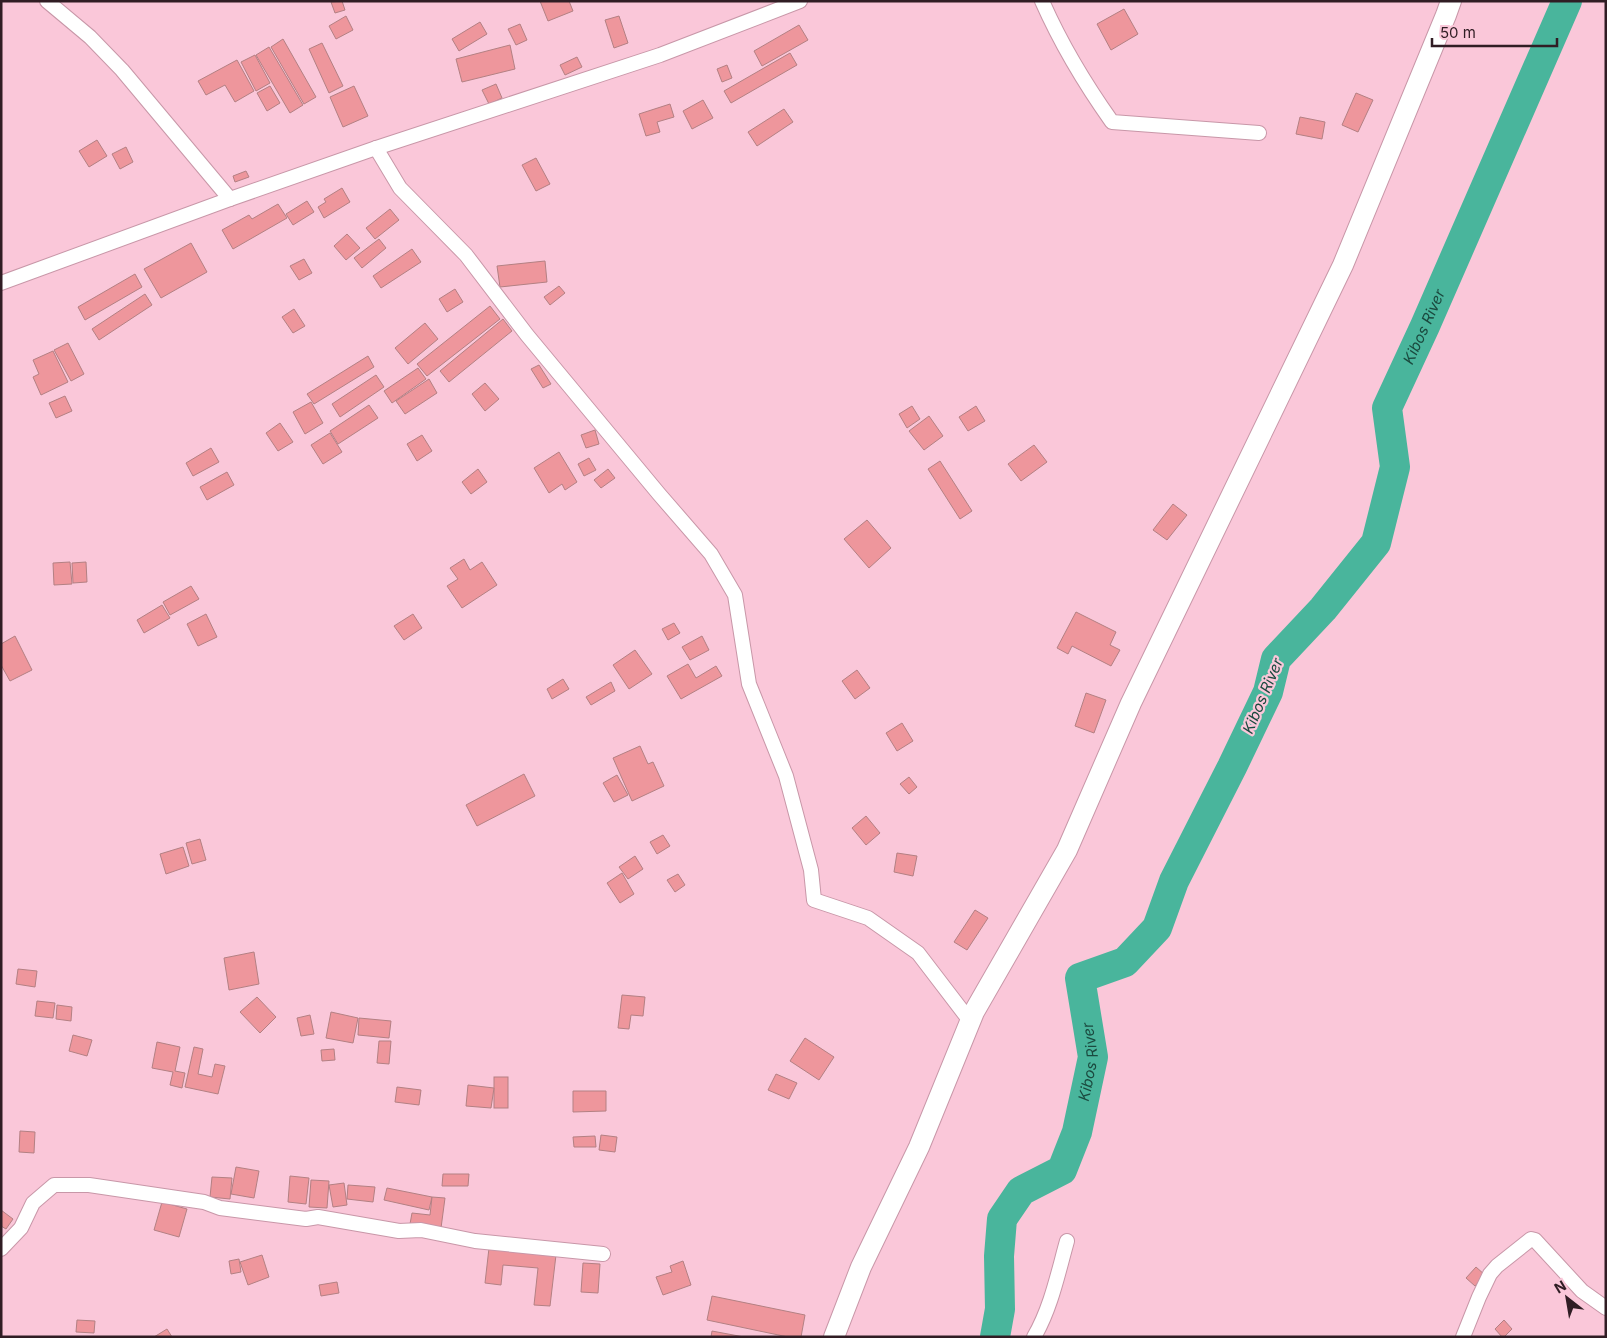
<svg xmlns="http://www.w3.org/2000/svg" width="1607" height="1338" viewBox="0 0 1607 1338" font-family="Inter,sans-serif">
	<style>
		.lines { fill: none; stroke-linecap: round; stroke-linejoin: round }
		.river { stroke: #49b59c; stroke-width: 30 }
		.building { fill: #ee969c; stroke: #b38083 }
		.street-casing { stroke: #c897a8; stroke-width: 16 }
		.secondary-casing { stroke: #c897a8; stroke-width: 22 }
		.street { stroke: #fff; stroke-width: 14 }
		.secondary { stroke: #fff; stroke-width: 20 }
		.labels { text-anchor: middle; stroke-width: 4.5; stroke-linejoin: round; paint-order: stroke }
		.water-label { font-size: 15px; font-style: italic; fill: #1b4a3f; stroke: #fac7d9 }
	</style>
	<rect width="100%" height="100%" fill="#fac7d9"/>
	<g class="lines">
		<!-- river -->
		<path class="river" id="s1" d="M995,1337l5,-28 -1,-53 3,-37 19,-28 41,-21 15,-38 16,-75 -13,-79 45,-16 32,-34 17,-47 58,-114 36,-75 8,-33 47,-50 53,-66 19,-76 -8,-59 38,-82 142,-325"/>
	</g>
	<!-- building -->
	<g class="building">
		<path d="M342,1l3,9 -10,3 -4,-11z"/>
		<path d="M540,1h29l4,10 -25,10z"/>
		<path d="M1124,9l14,25 -27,16 -14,-26z"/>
		<path d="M346,16l7,14 -17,9 -7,-13z"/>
		<path d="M619,16l9,27 -14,5 -9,-28z"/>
		<path d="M480,22l7,12 -28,17 -7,-12z"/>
		<path d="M520,24l7,16 -11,5 -8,-16z"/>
		<path d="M799,25l9,15 -46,26 -8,-15z"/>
		<path d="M283,39l33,58 -12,7 -33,-57z"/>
		<path d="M322,43l21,43 -14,7 -20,-44z"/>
		<path d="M510,45l5,24 -53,13 -6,-23z"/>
		<path d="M269,47l34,58 -13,8 -34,-58z"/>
		<path d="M790,53l7,12 -66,38 -7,-12z"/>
		<path d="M255,55l15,28 -14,8 -15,-29z"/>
		<path d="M577,57l5,10 -17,8 -5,-10z"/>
		<path d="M237,60l17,31 -19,11 -10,-17 -19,10 -8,-14z"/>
		<path d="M727,65l5,13 -10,4 -5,-13z"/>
		<path d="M496,84l6,14 -13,6 -7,-14z"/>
		<path d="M270,86l10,17 -13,8 -10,-18z"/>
		<path d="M354,86l14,30 -25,11 -13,-30z"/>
		<path d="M1356,93l17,7 -15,32 -16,-7z"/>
		<path d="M703,100l10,18 -21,11 -9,-18z"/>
		<path d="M670,104l4,13 -17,5 3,10 -14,4 -7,-22z"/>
		<path d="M784,109l9,13 -36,24 -9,-14z"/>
		<path d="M1300,117l25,5 -3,17 -26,-5z"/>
		<path d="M97,140l10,16 -18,11 -10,-16z"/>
		<path d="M126,147l7,15 -13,7 -8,-15z"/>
		<path d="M536,158l14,26 -14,7 -14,-26z"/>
		<path d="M246,171l3,6 -14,5 -2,-6z"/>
		<path d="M342,188l8,14 -26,16 -6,-11 8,-5 -2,-3z"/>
		<path d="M307,201l7,11 -21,13 -7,-11z"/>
		<path d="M278,204l9,14 -54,31 -11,-19 27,-15 3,4z"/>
		<path d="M390,209l9,11 -24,19 -9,-11z"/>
		<path d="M347,234l13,14 -14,12 -12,-14z"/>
		<path d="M379,239l7,9 -24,20 -8,-10z"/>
		<path d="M191,243l16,29 -46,26 -17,-29z"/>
		<path d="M412,249l9,13 -40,26 -8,-12z"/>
		<path d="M304,259l8,14 -13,7 -9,-14z"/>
		<path d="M545,261l2,21 -47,5 -3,-21z"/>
		<path d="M135,274l7,13 -57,33 -7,-13z"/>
		<path d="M559,286l6,7 -15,12 -6,-8z"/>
		<path d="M455,289l8,13 -16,10 -8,-13z"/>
		<path d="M145,294l7,11 -53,35 -7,-11z"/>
		<path d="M490,306l10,13 -73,57 -10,-12z"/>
		<path d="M294,309l11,17 -12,7 -11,-16z"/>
		<path d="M503,319l9,12 -63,51 -9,-11z"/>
		<path d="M425,323l13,16 -30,25 -13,-16z"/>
		<path d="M68,343l16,31 -13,7 -17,-31z"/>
		<path d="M53,351l15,31 -27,13 -8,-18 6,-3 -6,-14z"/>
		<path d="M368,356l6,11 -60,37 -7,-10z"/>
		<path d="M539,365l12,19 -8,4 -12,-19z"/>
		<path d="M418,368l8,11 -34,24 -8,-12z"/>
		<path d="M376,375l8,12 -44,30 -8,-13z"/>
		<path d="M429,379l8,14 -32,21 -9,-13z"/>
		<path d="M485,383l14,16 -14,12 -13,-17z"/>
		<path d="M65,396l7,15 -16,7 -7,-15z"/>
		<path d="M311,402l12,21 -18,11 -12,-22z"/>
		<path d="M369,405l9,13 -40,26 -8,-13z"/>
		<path d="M912,406l8,13 -13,9 -8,-14z"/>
		<path d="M976,406l9,15 -17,10 -9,-14z"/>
		<path d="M929,416l14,20 -19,14 -15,-19z"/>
		<path d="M280,423l13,19 -15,9 -12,-18z"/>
		<path d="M595,430l4,14 -13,4 -5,-13z"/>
		<path d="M330,433l12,19 -19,12 -12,-19z"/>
		<path d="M422,435l10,16 -15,10 -10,-17z"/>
		<path d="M1034,445l13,17 -26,19 -13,-17z"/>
		<path d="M211,448l8,14 -26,14 -7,-13z"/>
		<path d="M559,452l18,30 -12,8 -3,-6 -13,9 -15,-25z"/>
		<path d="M589,458l7,12 -12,6 -6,-12z"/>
		<path d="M940,461l32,50 -12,8 -32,-50z"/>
		<path d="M478,469l9,13 -16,12 -9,-12z"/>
		<path d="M608,469l7,9 -14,10 -7,-8z"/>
		<path d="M227,472l7,13 -27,15 -7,-13z"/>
		<path d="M1173,504l14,11 -20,25 -14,-10z"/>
		<path d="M867,520l24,28 -22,20 -25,-29z"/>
		<path d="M464,559l6,11 12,-8 15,23 -35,23 -15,-22 11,-7 -8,-11z"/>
		<path d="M70,562l2,22 -18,1 -1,-22z"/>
		<path d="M86,562l1,20 -14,1 -1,-20z"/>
		<path d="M191,586l8,13 -29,16 -7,-13z"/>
		<path d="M162,605l8,13 -26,15 -7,-13z"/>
		<path d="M1076,612l40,20 -6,13 10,5 -9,16 -39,-20 -4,8 -11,-6z"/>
		<path d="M206,614l11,23 -19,9 -11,-22z"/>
		<path d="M413,614l9,14 -18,12 -10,-14z"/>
		<path d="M674,623l6,10 -12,7 -6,-11z"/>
		<path d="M15,636l17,34 -22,11 -9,-16v-21z"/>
		<path d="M702,636l7,14 -19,10 -8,-13z"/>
		<path d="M635,650l17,24 -23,15 -16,-24z"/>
		<path d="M688,664l8,14 20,-12 6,10 -41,23 -14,-23z"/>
		<path d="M857,670l13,18 -15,11 -13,-18z"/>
		<path d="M563,679l6,10 -17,10 -5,-10z"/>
		<path d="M611,682l4,9 -24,14 -5,-8z"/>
		<path d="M1086,693l20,7 -12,33 -19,-7z"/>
		<path d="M902,723l11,18 -16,10 -11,-18z"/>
		<path d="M640,746l8,18 5,-2 11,24 -32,15 -19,-43z"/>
		<path d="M524,774l11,22 -58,30 -11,-21z"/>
		<path d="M617,775l11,20 -14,7 -11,-19z"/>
		<path d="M909,777l8,10 -8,7 -9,-10z"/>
		<path d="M866,816l14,17 -14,12 -14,-17z"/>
		<path d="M663,835l7,11 -13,8 -7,-12z"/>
		<path d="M200,839l6,21 -14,4 -6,-21z"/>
		<path d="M183,847l6,19 -23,8 -6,-20z"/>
		<path d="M897,853l20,3 -4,20 -19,-4z"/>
		<path d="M635,856l8,13 -15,10 -9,-12z"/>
		<path d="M622,873l12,21 -14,9 -13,-20z"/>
		<path d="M678,874l7,11 -10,7 -8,-12z"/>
		<path d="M975,910l13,8 -21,32 -13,-8z"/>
		<path d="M254,952l5,32 -30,6 -5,-32z"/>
		<path d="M18,969l19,2 -2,16 -19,-3z"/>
		<path d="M622,995l23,2 -2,19 -12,-1 -2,14 -11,-1z"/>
		<path d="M257,997l19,20 -16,16 -20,-21z"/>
		<path d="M37,1001l18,2 -2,15 -18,-2z"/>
		<path d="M57,1005l15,2 -1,14 -15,-2z"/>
		<path d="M331,1012l27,6 -5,25 -27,-5z"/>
		<path d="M310,1015l4,19 -13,2 -4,-18z"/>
		<path d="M359,1018l32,3 -2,17 -31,-3z"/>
		<path d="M73,1035l19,5 -5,16 -18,-5z"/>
		<path d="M805,1038l29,19 -15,23 -29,-19z"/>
		<path d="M379,1041h12l-2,23 -12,-1z"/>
		<path d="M157,1042l23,5 -5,24 10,2 -3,15 -12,-3 3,-13 -21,-4z"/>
		<path d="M194,1047l9,2 -5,25 14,3 3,-13 10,2 -7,28 -33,-7z"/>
		<path d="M334,1049l1,11 -13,1 -1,-11z"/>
		<path d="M776,1074l21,9 -8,16 -21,-9z"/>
		<rect x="494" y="1077" width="14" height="31"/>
		<path d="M468,1085l26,3 -3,20 -25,-2z"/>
		<path d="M397,1087l24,3 -2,15 -24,-3z"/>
		<path d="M573,1091h33v20l-33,1z"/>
		<path d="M20,1131l15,1 -1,21 -15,-1z"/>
		<path d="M601,1135l16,2 -2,15 -16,-2z"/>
		<path d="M595,1136l1,11h-22l-1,-10z"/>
		<path d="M236,1167l23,4 -5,27 -23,-4z"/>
		<path d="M443,1174h26l-1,12h-26z"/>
		<path d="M290,1176l19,2 -3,26 -18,-2z"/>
		<path d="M212,1177l20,1 -2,21 -20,-2z"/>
		<path d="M311,1180l18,1 -2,27 -18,-1z"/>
		<path d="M344,1183l3,22 -14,2 -4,-22z"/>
		<path d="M348,1185l27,2 -2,15 -26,-3z"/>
		<path d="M387,1188l45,9 -3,13 -45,-10z"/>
		<path d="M432,1197l13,1 -4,30 -31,-4 2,-11 18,2z"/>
		<path d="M162,1202l25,7 -8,28 -25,-7z"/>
		<path d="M1,1210l12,9 -7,10 -5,-3z"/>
		<path d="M489,1248l67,7 -6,51 -16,-1 4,-37 -35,-3 -2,20 -16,-2z"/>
		<path d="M262,1255l7,22 -21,8 -8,-23z"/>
		<path d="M239,1259l2,13 -10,2 -2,-13z"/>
		<path d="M683,1261l8,24 -28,10 -7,-18 16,-5 -2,-6z"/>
		<path d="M583,1263l17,1 -2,29 -17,-1z"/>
		<path d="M1476,1267l9,8 -10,11 -9,-8z"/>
		<path d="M337,1282l2,11 -18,3 -2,-11z"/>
		<path d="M712,1296l93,19 -4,22h-13l-81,-17z"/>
		<path d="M77,1320l18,1 -1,12 -18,-1z"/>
		<path d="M1504,1320l8,9 -8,8h-2l-7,-8z"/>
		<path d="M167,1329l5,8h-18z"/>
		<path d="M712,1331l32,6h-33z"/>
	</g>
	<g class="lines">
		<!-- street casing -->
		<g class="street-casing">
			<g id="street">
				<path d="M47,1l43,36 32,33 108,129"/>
				<path d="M1042,1c19,43 43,83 70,121l147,11"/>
				<path d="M376,148l24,40 66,67 61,80 132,159 52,60 24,41 14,89 37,92 25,94 3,30 54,18 50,35 52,68"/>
				<path d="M1,283l229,-84 146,-51 284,-93 140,-54"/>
				<path d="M1,1249l20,-21 12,-25 21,-18h35l115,17 16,6 86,11 12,-2 81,14 22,-1 54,11 128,13"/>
				<path d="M1034,1337c17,-29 24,-64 33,-96"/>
				<path d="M1463,1337l16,-40 11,-23 7,-8 34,-27 4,1 47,51 24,17"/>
			</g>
		</g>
		<!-- secondary casing -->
		<g class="secondary-casing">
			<path id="secondary" d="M834,1337l27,-70 58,-120 55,-135 93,-162 64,-147 212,-438 103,-250 5,-14"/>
		</g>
		<!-- street -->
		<use href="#street" class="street"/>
		<!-- secondary -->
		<use href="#secondary" class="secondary"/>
	</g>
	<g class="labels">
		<!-- water labels -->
		<g class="water-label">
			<text dy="5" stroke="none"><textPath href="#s1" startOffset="1166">Kibos River</textPath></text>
			<text transform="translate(1263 696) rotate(-67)" y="5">Kibos River</text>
			<text dy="5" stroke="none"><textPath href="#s1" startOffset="311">Kibos River</textPath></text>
		</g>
	</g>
	<!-- border -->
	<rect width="1607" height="1338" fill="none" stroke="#301d24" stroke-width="5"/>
	<!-- north arrow -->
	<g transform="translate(1567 1298) rotate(329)" stroke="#fac7d9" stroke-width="4" paint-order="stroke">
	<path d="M0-4L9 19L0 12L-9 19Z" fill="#301d24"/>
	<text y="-8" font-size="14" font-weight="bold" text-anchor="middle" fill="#301d24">N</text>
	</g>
	<!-- scale -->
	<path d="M1432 38v8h125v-8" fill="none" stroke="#301d24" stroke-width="2.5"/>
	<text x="1440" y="38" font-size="15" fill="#301d24" stroke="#fac7d9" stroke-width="4" paint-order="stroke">50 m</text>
</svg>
